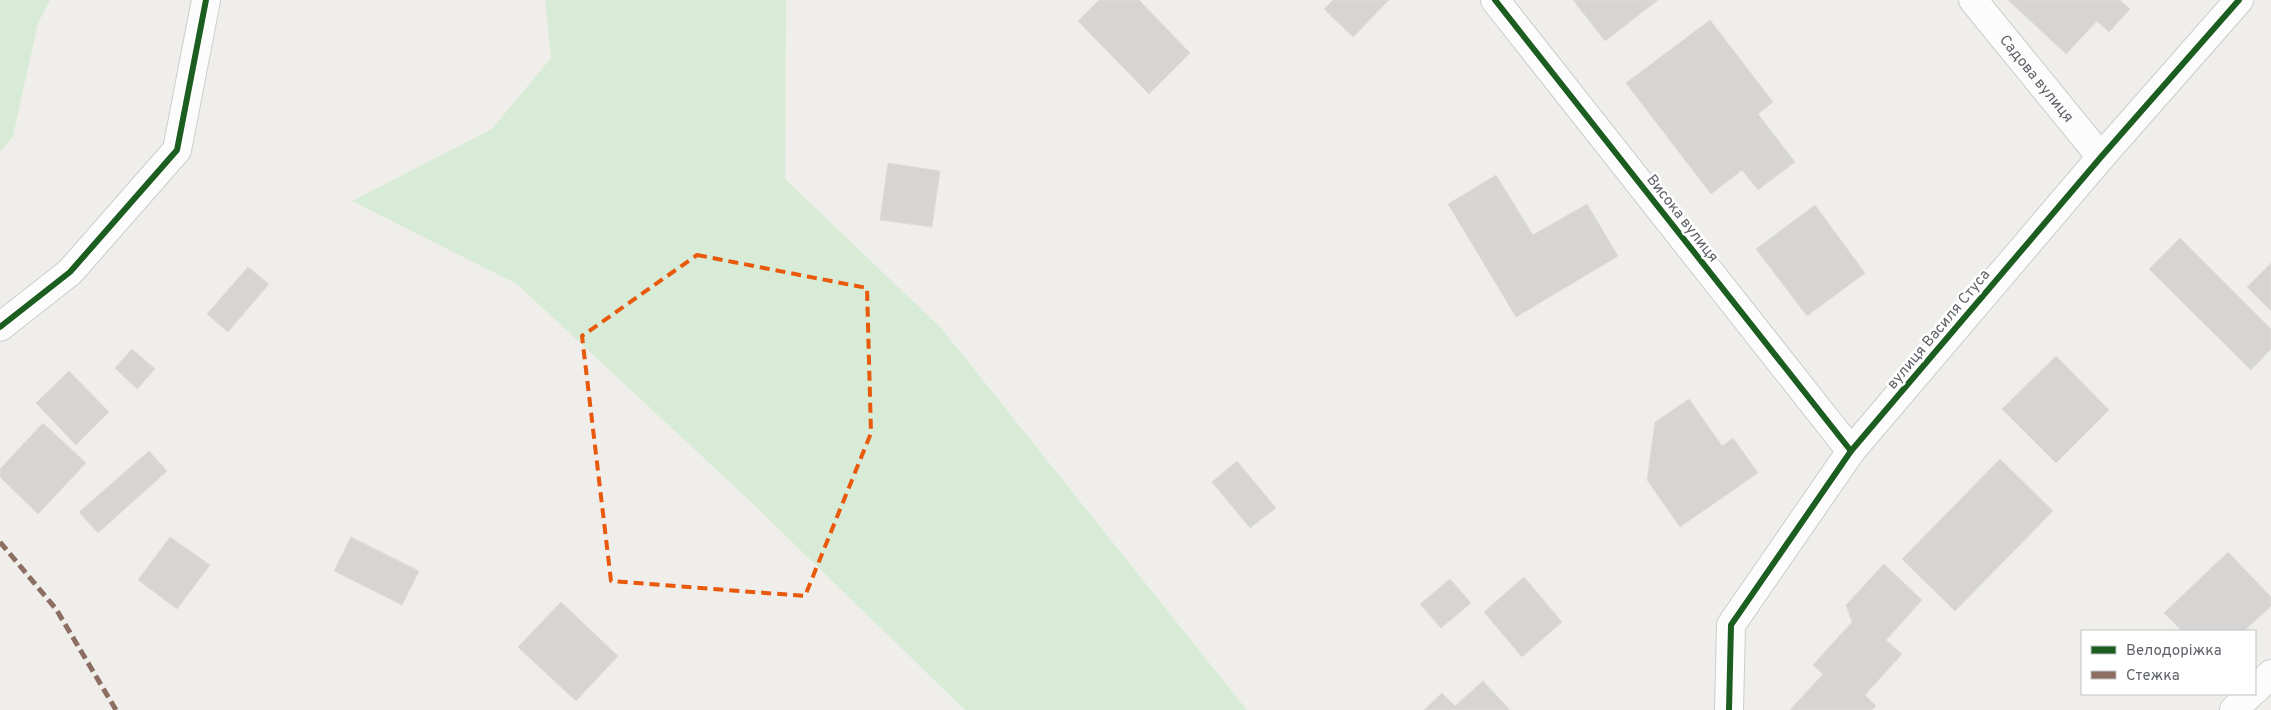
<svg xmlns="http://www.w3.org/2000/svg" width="2271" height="710" viewBox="0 0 2271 710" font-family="Overpass,sans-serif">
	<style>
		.green { fill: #d8ebd6 }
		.building { fill: #d6d5d3; stroke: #deddd9 }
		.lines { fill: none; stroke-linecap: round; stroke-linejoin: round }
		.minor-casing { stroke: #cbcccc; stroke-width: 30 }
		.minor { stroke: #fdfcfc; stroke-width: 28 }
		.quiet { stroke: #8d6e63; stroke-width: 5; stroke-dasharray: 10 5; stroke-linecap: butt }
		.cycleway-casing { stroke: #fff; stroke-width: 9 }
		.cycleway { stroke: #1b5e20; stroke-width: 6 }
		.marked { fill: none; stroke: #e8590c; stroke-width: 4; stroke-dasharray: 10 6; stroke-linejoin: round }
		.labels { text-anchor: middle; stroke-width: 5; stroke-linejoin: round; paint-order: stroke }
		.street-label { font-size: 15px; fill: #5f6368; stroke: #fff }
	</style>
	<rect width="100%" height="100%" fill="#efeeea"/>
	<!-- green -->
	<g class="green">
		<path d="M0,0h50l-12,23 -25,113 -13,16z"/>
		<path d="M545,0h241l-1,179 156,149 306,382h-282l-216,-210 -232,-216 -165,-83 140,-72 59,-71z"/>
	</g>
	<!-- building -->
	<g class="building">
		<path d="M1099,0h40l51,53 -41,41 -71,-73z"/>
		<path d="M1333,0h56l-36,37 -29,-28z"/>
		<path d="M1573,0h85l-53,41z"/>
		<path d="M2008,0h112l10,9 -21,23 -12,-11 -31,33z"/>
		<path d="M1710,20l63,82 -15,12 37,48 -37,28 -16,-20 -31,24 -85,-111z"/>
		<path d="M888,163l52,8 -8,56 -52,-7z"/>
		<path d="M1496,175l37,60 54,-31 31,52 -102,61 -68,-113z"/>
		<path d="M1815,205l50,68 -58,43 -51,-67z"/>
		<path d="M2180,238l91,91v20l-20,21 -102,-101z"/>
		<path d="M2271,263v48l-24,-24z"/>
		<path d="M248,267l21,17 -41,48 -21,-18z"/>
		<path d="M132,349l23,20 -18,20 -22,-21z"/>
		<path d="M2056,356l53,54 -53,53 -54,-54z"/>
		<path d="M69,371l40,41 -33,33 -40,-42z"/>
		<path d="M1689,399l33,47 11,-8 25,35 -78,54 -33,-47 8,-58z"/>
		<path d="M43,423l43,40 -48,51 -38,-37v-8z"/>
		<path d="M149,451l18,20 -69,62 -19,-21z"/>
		<path d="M2000,459l53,52 -98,100 -53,-52z"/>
		<path d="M1237,461l39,47 -26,20 -38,-46z"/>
		<path d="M170,537l40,28 -33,44 -39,-29z"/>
		<path d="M351,537l68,34 -17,34 -68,-34z"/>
		<path d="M2228,552l43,45v9l-27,25h-62l-18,-18z"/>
		<path d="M1884,564l38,36 -36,40 16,14 -37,41 11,11 -4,4h-82l33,-36 -10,-9 39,-43 -6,-17z"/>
		<path d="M1524,577l38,45 -40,35 -38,-45z"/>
		<path d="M1450,579l21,24 -30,25 -21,-24z"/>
		<path d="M561,602l57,54 -42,45 -58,-54z"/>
		<path d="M1483,681l27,29h-86l18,-17 13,13z"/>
	</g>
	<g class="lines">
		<!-- minor casing -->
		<g class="minor-casing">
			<g id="minor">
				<path d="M1495,0l356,451"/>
				<path id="s1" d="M1973,0l128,157"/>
				<path d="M0,327l70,-55 107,-122 29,-150"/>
				<path d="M2255,690l16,-16"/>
				<path d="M1729,710l2,-85 120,-174 250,-294 138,-157"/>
				<path d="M2234,710l16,-16"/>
			</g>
		</g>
		<!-- minor -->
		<use href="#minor" class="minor"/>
		<!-- quiet -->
		<path class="quiet" d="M0,542l56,67 60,101"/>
		<!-- cycleway casing -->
		<g class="cycleway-casing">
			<g id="cycleway">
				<path d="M1495,0l356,451"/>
				<path d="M0,327l70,-55 107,-122 29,-150"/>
				<path d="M1729,710l2,-85 120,-174 250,-294 138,-157"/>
			</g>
		</g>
		<!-- cycleway -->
		<use href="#cycleway" class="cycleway"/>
	</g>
	<!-- marked area -->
	<path class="marked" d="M697,255l170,33 4,145 -66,163 -194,-15 -29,-245z"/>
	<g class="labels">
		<!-- street labels -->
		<g class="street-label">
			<text dy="5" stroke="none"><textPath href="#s1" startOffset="101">Садова вулиця</textPath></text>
			<text transform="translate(1683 218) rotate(52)" y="5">Висока вулиця</text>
			<text transform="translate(1938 329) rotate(-50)" y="5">вулиця Василя Стуса</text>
		</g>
	</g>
	<!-- legend -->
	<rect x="2081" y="630" width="175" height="65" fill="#ffffff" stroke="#bfc1c3"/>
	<rect x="2091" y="646" width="25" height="8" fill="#1b5e20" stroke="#bfc1c3"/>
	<text x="2126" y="655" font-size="15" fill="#5f6368">Велодоріжка</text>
	<rect x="2091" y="671" width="25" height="8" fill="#8d6e63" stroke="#bfc1c3"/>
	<text x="2126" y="680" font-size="15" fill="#5f6368">Стежка</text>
</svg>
